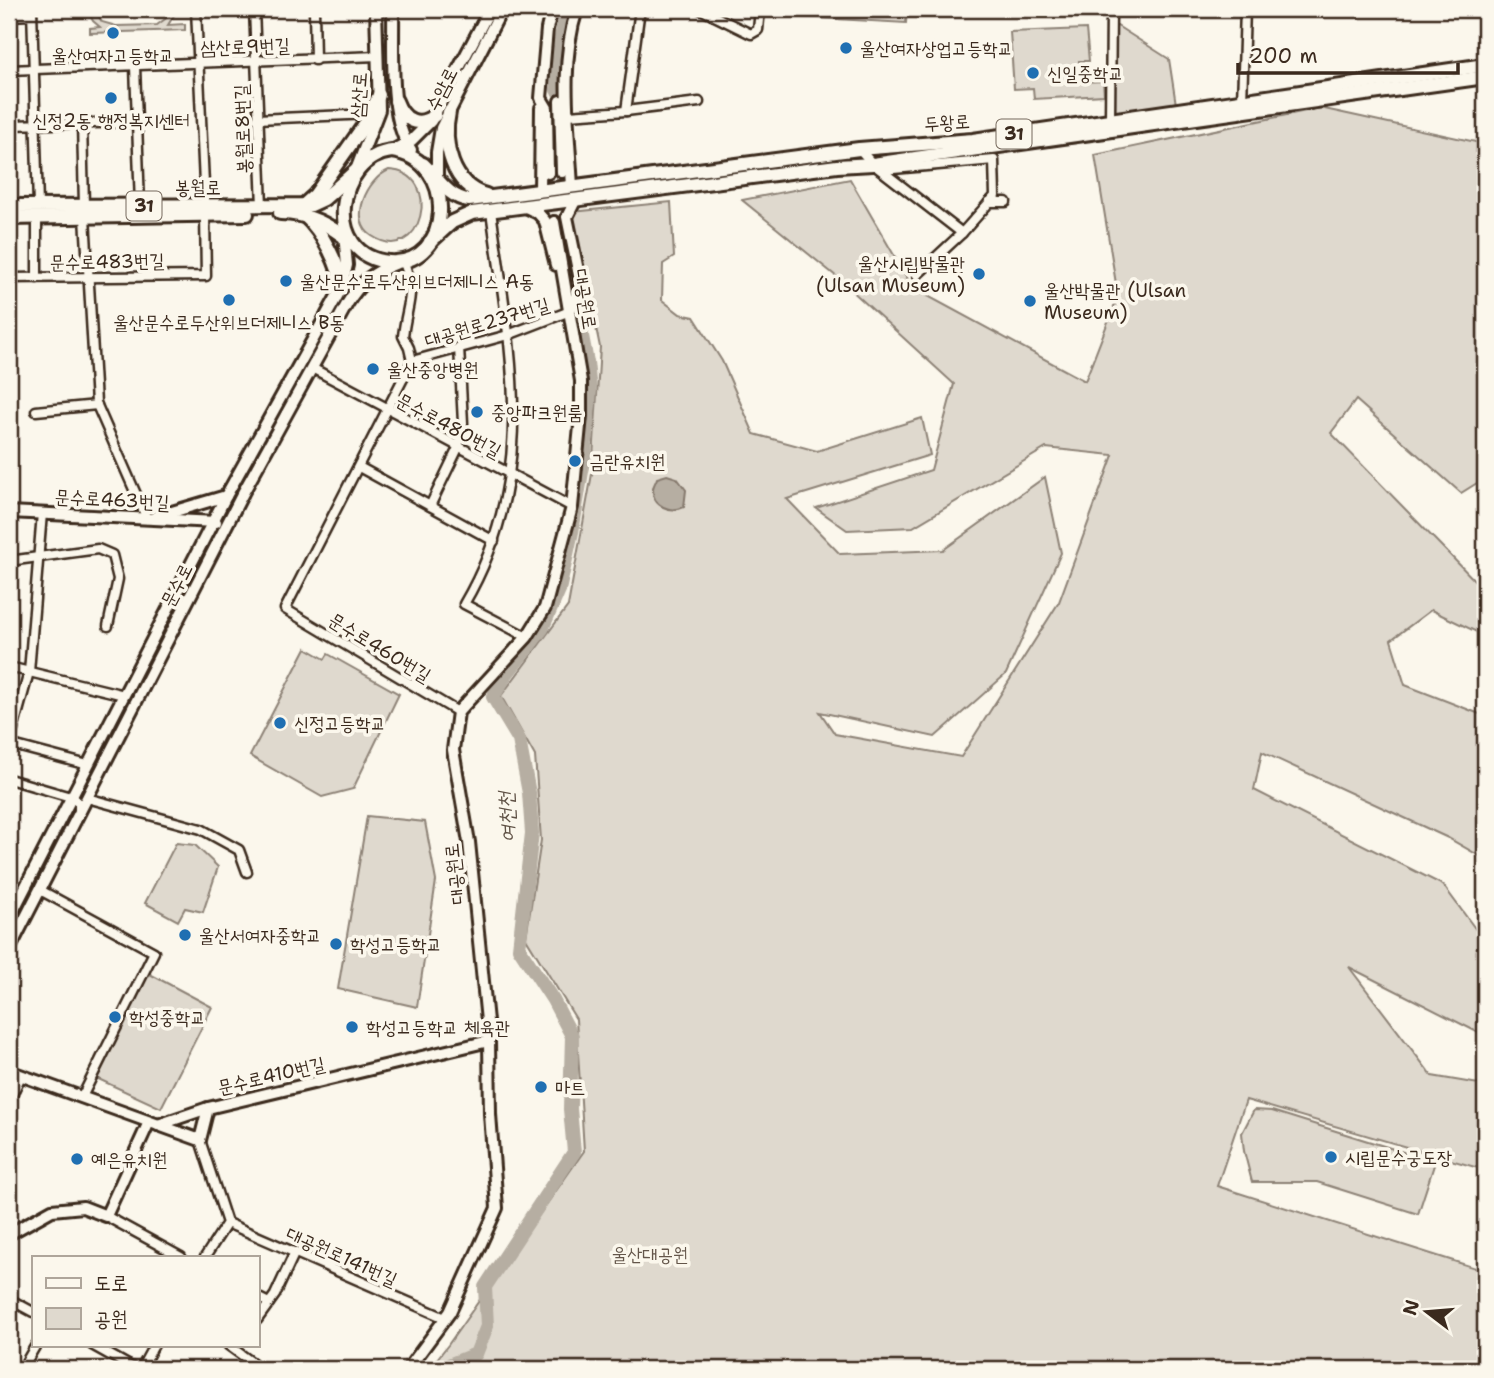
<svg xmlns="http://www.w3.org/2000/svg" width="1494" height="1378" viewBox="0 0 1494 1378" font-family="'Shantell Sans','Poor Story',sans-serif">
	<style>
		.green { fill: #dfd9ce; stroke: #8d8276; stroke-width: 2 }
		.water { fill: #b6aea2; stroke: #85796d; stroke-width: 2 }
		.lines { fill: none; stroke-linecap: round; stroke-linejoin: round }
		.river { stroke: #b6aea2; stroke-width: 14 }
		.secondary-tunnel { stroke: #d5cec3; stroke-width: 10; stroke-dasharray: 10 5; stroke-linecap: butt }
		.street-casing { stroke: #3b2a1e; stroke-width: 13 }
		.secondary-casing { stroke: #3b2a1e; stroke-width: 16 }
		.primary-casing { stroke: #3b2a1e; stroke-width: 18 }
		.street { stroke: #fbf7ec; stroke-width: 8 }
		.secondary { stroke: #fbf7ec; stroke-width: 10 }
		.primary { stroke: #fbf7ec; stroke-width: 12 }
		.poi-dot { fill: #1f6fb2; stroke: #fbf7ec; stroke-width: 2.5 }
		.labels { text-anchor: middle; stroke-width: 7; stroke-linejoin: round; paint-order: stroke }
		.shield { fill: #fbf7ec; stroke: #75685c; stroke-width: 2 }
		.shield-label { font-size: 18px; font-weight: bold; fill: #3b2a1e }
		.street-label { font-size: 19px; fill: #3b2a1e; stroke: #fbf7ec }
		.poi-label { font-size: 19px; fill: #3b2a1e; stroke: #fbf7ec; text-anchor: start }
		.park-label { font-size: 19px; fill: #64564a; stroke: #fbf7ec }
		.water-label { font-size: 21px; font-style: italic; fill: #605246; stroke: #fbf7ec }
	</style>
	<rect width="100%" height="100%" fill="#fbf7ec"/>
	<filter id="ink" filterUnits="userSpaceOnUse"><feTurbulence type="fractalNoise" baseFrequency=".0143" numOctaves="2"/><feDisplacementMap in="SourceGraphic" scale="14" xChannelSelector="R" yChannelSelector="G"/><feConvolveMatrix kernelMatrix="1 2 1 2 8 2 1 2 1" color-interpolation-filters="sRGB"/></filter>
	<g filter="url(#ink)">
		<!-- green -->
		<g class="green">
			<path d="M87,9h7l8,13 14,4 41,-1 12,-9 3,-7h6l-10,16 17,-1v6l-95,3v-5l10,-1 -7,-6z"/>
			<path d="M801,9h106l-1,14 -105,-6z"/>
			<path d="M1111,22l58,37 8,52 -67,8z"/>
			<path d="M1086,29l3,32h-10l2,21 22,-1 1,14 -70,4 -1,-11 -19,1 -4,-57z"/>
			<path d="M1320,108l165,36v334l-24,15 -105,-93 -25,33 154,158v45l-54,-26 -40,30 14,45 80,31v143l-37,-21 -186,-86 -8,38 189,95 42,57v94l-136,-69 83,109 53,9v85l-239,-70 -29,86 268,85v98h-1056l19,-24 136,-194 -8,-132 -50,-81 15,-98 -6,-84 -34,-60 67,-90 24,-132 8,-127 -28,-135 99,-10 3,55 -11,7 -1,36 18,14 14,3 28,44 32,73 63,17 105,-33 8,37 -143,44 53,55 103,-4 102,-73 16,76 -55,121 -71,63 -115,-25 15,22 126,23 98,-155 54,-147 -67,-7 -133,79 -66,3 -31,-22 115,-38 23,-86 -117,-107 -95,-77 108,-21 63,109 172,93 33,-85 -23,-141z"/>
			<path d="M389,170c56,2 33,99 -17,66 -24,-16 -5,-57 17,-66z"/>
			<path d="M306,648l19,11 3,-5 71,40 -46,95 -31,8 -72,-41z"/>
			<path d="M367,816l58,6 11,59 -19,126 -79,-18z"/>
			<path d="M176,843l19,2 23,22 -15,45 -18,-4 -7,13 -33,-18z"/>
			<path d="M146,972l66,35 -51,101 -67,-31z"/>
			<path d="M1254,1110l18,1 163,51 -17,52 -101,-32h-65l-8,-31 -2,-18z"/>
		</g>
		<!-- water -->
		<path class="water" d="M667,475l10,3 9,12 -2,17c-13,6 -32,0 -31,-18 0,-4 3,-7 4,-11z"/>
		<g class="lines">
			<!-- river -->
			<g class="river">
				<path d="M557,90l3,-48 7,-33"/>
				<path d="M444,1369l7,-5 25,-10 11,-28 -2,-39 89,-135 -4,-43 2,-73 -19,-36 -34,-52 13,-115 -3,-40 -10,-53 -26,-43 13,-22 36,-46 17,-39 13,-58 13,-79 5,-63 -3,-28 -25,-131"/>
			</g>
			<!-- secondary-tunnel -->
			<path class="secondary-tunnel" d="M548,173l6,49"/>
			<!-- street casing -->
			<g class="street-casing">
				<g id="street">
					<path d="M32,9l6,197"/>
					<path d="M196,9l9,197"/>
					<path d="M254,9l8,197"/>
					<path d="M314,9l1,51"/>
					<path d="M700,9l51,25 7,-4 2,-21"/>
					<path d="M9,16l23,-1"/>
					<path d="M135,66l5,140"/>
					<path d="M9,70l369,-14"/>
					<path d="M1242,102l3,-93"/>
					<path d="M626,111l14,-102"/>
					<path d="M568,115l58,-4 73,-9"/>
					<path d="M257,119l114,-5"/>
					<path d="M1110,119l1,-110"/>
					<path d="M82,123l2,83"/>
					<path d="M9,125l128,-3"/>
					<path d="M859,149l14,15 89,69 33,-37 -1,-36 -112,10"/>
					<path d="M989,202h17"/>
					<path d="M491,211c19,139 49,264 -27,393l63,33"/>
					<path d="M85,217l11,186 51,116"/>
					<path d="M403,260c14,35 4,41 0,76l6,12 3,13 -127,248 173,103"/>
					<path d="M917,275l45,-42"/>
					<path d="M9,278l197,-2 -1,-61"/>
					<path d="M37,278v-60"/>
					<path d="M412,361l96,-26 62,-24"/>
					<path d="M312,368l260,139"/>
					<path d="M36,411l61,-6"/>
					<path d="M359,467l135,74"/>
					<path d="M430,506l28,-58 5,-25 -4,-76"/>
					<path d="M9,561l89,-12 14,6 6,24 -10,47"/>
					<path d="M9,667l115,28"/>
					<path d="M9,744l79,21"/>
					<path d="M9,745l20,-73 13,-159"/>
					<path d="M9,779l65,19 5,5v9"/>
					<path d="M87,798l114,31 38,21 8,22"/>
					<path d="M40,890l114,62 -72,145"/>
					<path d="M9,1101l12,-25"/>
					<path d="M200,1140l27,83 -22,34"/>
					<path d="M106,1216l75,41"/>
					<path d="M227,1223l218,95"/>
					<path d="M257,1297l12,6"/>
					<path d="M9,1299l24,13"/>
					<path d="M257,1320l18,-25 20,-43"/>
					<path d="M92,1345l43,24"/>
					<path d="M228,1345l33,24"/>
					<path d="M22,1369l14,-24"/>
					<path d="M141,1369l13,-24"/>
				</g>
			</g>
			<!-- secondary casing -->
			<g class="secondary-casing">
				<g id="secondary">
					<path d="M393,9c1,39 -5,109 18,141"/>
					<path d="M560,101l2,71"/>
					<path d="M392,151l20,-11 19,-19 59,-112"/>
					<path d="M356,170l23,-60 -3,-101"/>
					<path d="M548,173l-1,-65 -6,-10 6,-69 5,-20"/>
					<path d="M437,182v-30l4,-24 61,-119"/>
					<path d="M572,187c-3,-58 -13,-122 5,-178"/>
					<path d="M540,191l1,-83"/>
					<path d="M526,207l12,6 7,8 11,44"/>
					<path d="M570,311l11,-26 -14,-68 8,-16"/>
					<path d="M9,512l207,10"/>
					<path d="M155,517l71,-21"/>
					<path d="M9,919l217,-423 115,-207 6,-24 -3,-31"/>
					<path d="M9,950l234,-457 104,-189c13,-22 27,-32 50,-41"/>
					<path d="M9,1071l191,69 8,-32 281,-67"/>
					<path d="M158,1125l50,-17"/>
					<path d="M9,1234l43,-24 31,-3 23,9 43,-94"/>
					<path d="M408,1369l42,-57 47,-104 -7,-94 -1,-73 -20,-199 -16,-92 5,-38 69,-75 18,-29 27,-101 9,-91v-35l-27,-159"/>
				</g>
			</g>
			<!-- primary casing -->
			<g class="primary-casing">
				<g id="primary">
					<path d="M396,101c7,19 22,28 39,14"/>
					<path d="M449,112c-7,32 3,74 37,83"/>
					<path d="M392,151c68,9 61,116 -3,111 -68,-6 -53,-105 3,-111z"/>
					<path d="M423,164c14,13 25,34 46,36l390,-51 114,-9 512,-75"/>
					<path d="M305,204l10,-9 52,-74 12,-26"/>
					<path d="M9,206l302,-1 13,-6 46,-41"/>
					<path d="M280,213c29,0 50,12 72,30"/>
					<path d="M305,216c16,14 37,52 36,73"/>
					<path d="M9,218l238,-4"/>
					<path d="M430,242l22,-20 20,-9 365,-47 36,-2 612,-87"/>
				</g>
			</g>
			<!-- street -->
			<use href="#street" class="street"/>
			<!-- secondary -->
			<use href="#secondary" class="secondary"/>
			<!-- primary -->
			<use href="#primary" class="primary"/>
		</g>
	</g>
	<!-- markers -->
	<g class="poi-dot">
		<circle cx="113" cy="33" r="7"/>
		<circle cx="846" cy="48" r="7"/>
		<circle cx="1033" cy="73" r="7"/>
		<circle cx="111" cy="98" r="7"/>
		<circle cx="979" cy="274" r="7"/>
		<circle cx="286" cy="281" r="7"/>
		<circle cx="229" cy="300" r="7"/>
		<circle cx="1030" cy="301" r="7"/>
		<circle cx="373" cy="369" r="7"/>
		<circle cx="477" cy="412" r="7"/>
		<circle cx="575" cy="461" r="7"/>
		<circle cx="280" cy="723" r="7"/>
		<circle cx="185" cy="935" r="7"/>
		<circle cx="336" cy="944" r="7"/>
		<circle cx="115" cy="1017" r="7"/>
		<circle cx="352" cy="1027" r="7"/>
		<circle cx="541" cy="1087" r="7"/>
		<circle cx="1331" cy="1157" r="7"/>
		<circle cx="77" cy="1159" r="7"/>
	</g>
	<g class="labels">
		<!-- shield labels -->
		<g class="shield">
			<rect x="996.5" y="119.5" width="35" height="29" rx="5"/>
			<rect x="126.5" y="191.5" width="35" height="29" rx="5"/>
		</g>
		<g class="shield-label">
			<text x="1014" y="140">31</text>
			<text x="144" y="212">31</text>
		</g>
		<!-- street labels -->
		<g class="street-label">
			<text transform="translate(245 46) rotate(-2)" y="7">삼산로9번길</text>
			<text transform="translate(441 89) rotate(-63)" y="7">수암로</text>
			<text transform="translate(358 95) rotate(-86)" y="7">삼산로</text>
			<text transform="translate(947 122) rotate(-4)" y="7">두왕로</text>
			<text transform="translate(242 129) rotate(-92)" y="7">봉월로8번길</text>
			<text x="198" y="194">봉월로</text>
			<text transform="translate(107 261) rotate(-1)" y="7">문수로483번길</text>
			<text transform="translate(586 299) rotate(81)" y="7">대공원로</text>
			<text transform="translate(487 322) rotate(-17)" y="7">대공원로237번길</text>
			<text transform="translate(449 425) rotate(28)" y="7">문수로480번길</text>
			<text transform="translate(112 499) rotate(3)" y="7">문수로463번길</text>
			<text transform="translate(176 585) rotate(-63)" y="7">문수로</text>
			<text transform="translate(380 647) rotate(31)" y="7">문수로460번길</text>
			<text transform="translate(454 874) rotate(-96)" y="7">대공원로</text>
			<text transform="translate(271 1075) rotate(-13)" y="7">문수로410번길</text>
			<text transform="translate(342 1256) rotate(24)" y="7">대공원로141번길</text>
		</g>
		<!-- poi labels -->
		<g class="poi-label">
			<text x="860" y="55">울산여자상업고등학교</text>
			<text x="113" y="62" text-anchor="middle">울산여자고등학교</text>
			<text x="1047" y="80">신일중학교</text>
			<text x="111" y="127" text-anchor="middle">신정2동 행정복지센터</text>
			<text x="965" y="270" text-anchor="end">울산시립박물관<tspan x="965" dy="22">(Ulsan Museum)</tspan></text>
			<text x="300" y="288">울산문수로두산위브더제니스 A동</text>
			<text x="1044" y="297">울산박물관 (Ulsan<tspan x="1044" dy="22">Museum)</tspan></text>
			<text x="229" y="329" text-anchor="middle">울산문수로두산위브더제니스 B동</text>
			<text x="387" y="376">울산중앙병원</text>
			<text x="491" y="419">중앙파크원룸</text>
			<text x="589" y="468">금란유치원</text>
			<text x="294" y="730">신정고등학교</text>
			<text x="199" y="942">울산서여자중학교</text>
			<text x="350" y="951">학성고등학교</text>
			<text x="129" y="1024">학성중학교</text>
			<text x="366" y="1034">학성고등학교 체육관</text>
			<text x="555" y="1094">마트</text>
			<text x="1345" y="1164">시립문수궁도장</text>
			<text x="91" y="1166">예은유치원</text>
		</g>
		<!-- park labels -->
		<g class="park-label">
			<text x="650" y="1261">울산대공원</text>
		</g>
		<!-- water labels -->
		<g class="water-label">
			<text transform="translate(507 817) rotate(-93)" y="7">여천천</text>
		</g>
	</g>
	<!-- margin -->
	<rect width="1494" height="1378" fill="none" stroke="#fbf7ec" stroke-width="35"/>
	<rect x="18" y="18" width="1459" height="1343" fill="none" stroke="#3b2a1e" stroke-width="2.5" filter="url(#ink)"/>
	<!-- legend -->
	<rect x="32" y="1256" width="228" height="91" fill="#fbf7ec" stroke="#aea59a" stroke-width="2"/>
	<rect x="46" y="1278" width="35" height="10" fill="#fbf7ec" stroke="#aea59a" stroke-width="2"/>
	<text x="94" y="1290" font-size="21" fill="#3b2a1e">도로</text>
	<rect x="46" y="1308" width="35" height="21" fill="#dfd9ce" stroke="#aea59a" stroke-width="2"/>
	<text x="94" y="1326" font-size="21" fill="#3b2a1e">공원</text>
	<!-- north arrow -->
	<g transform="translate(1427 1312) rotate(286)" stroke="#fbf7ec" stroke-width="5" paint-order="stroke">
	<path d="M0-5L12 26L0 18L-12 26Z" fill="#3b2a1e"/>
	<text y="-10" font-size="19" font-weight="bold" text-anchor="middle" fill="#3b2a1e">N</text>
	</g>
	<!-- scale -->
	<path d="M1238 63v10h220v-10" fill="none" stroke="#3b2a1e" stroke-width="3.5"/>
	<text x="1249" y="63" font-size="21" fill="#3b2a1e" stroke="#fbf7ec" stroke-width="5" paint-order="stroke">200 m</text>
</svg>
